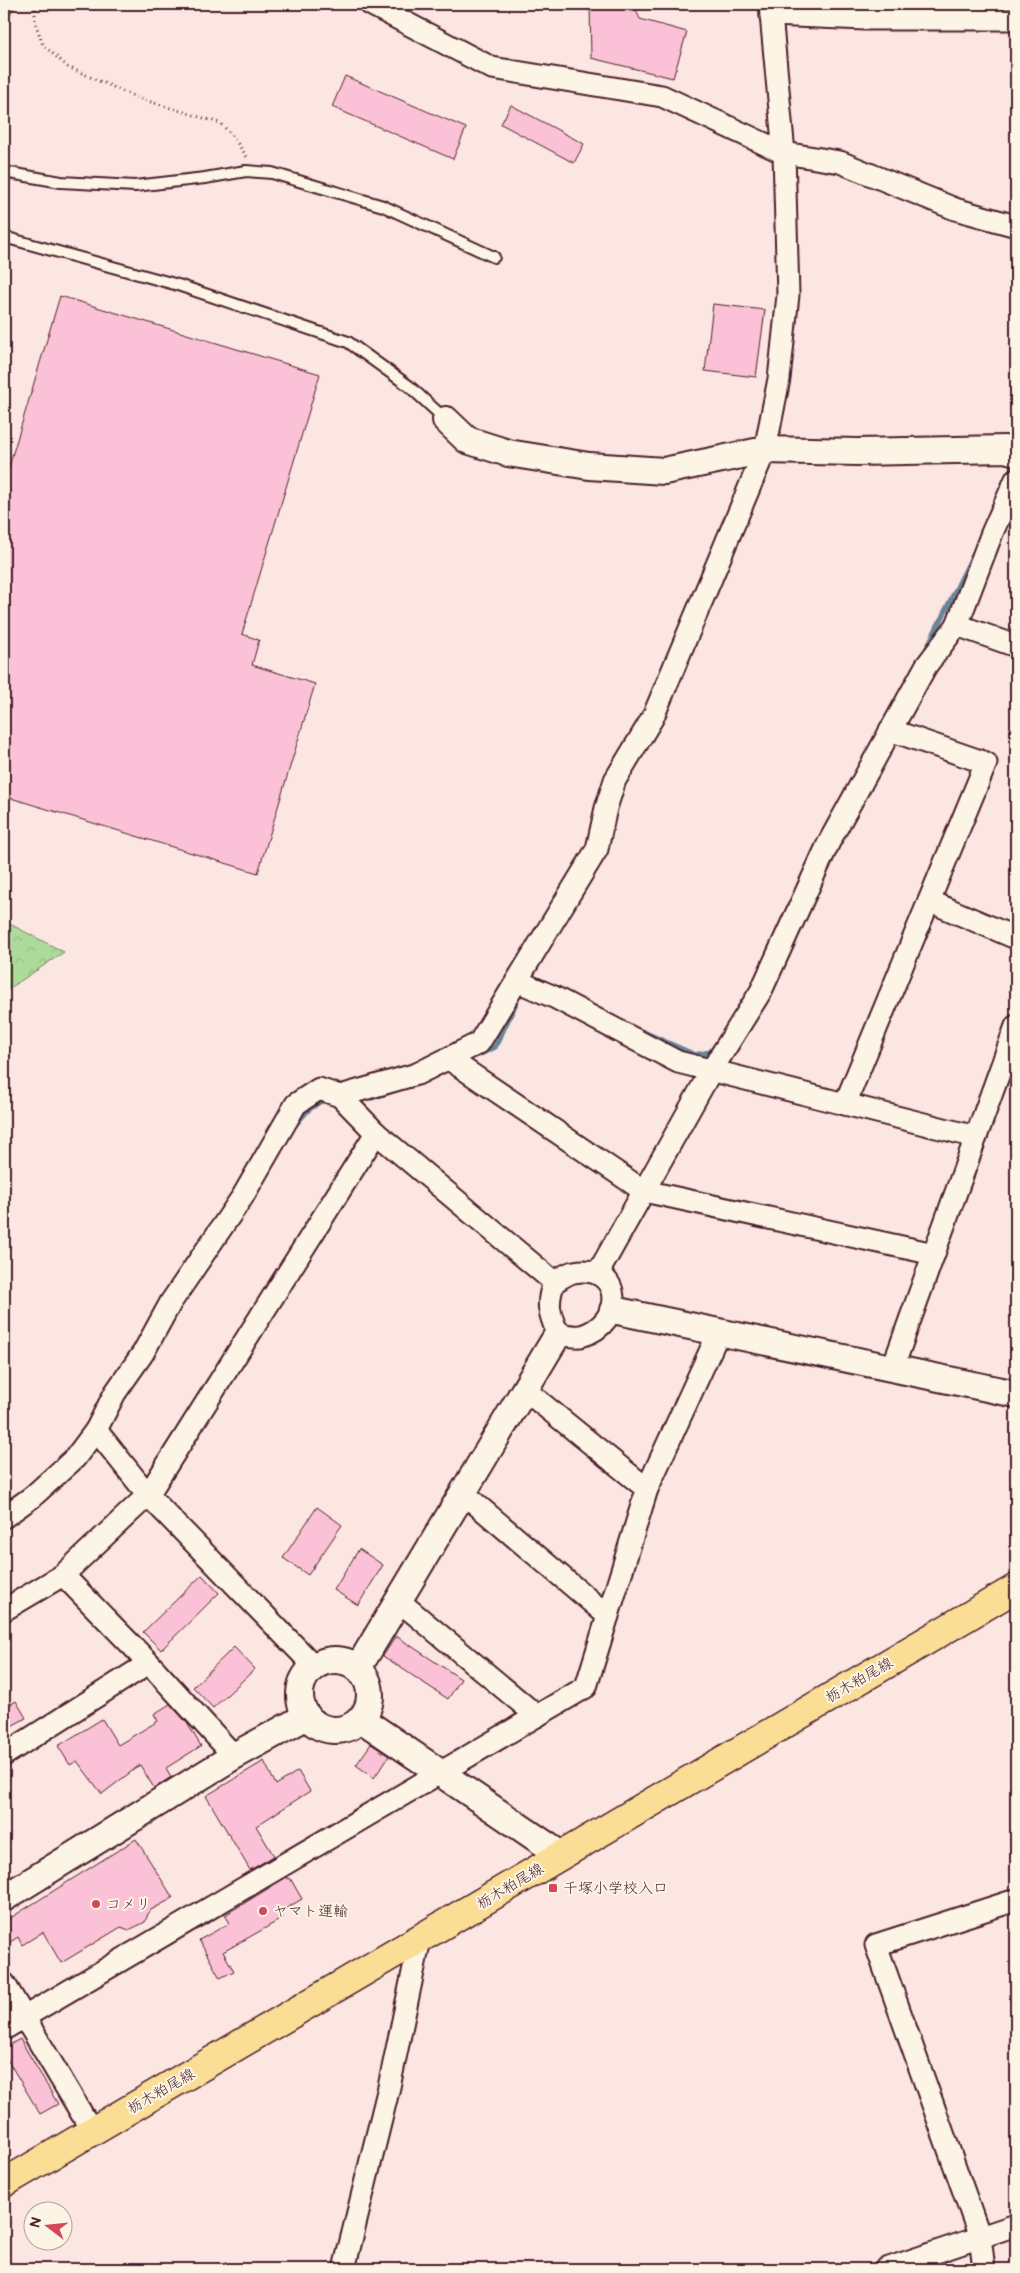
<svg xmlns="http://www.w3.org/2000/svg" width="1020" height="2273" viewBox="0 0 1020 2273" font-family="'Balsamiq Sans','Klee One',sans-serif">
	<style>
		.forest { fill: url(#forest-crowns); stroke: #7b7d63 }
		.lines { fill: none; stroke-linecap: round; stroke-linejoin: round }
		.stream { stroke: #6a8598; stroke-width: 5.5 }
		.building { fill: #fbc2d7; stroke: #4a1f2b }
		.service-casing { stroke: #4a1f2b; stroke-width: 14 }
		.minor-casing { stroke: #4a1f2b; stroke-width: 25 }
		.tertiary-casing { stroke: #4a1f2b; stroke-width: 30 }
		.primary-casing { stroke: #4a1f2b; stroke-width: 31 }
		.path { stroke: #4a1f2b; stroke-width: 3; stroke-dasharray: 1 4; stroke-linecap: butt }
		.service { stroke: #fcf5e5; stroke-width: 10 }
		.minor { stroke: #fcf5e5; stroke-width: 21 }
		.tertiary { stroke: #fcf5e5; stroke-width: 26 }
		.primary { stroke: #fbde96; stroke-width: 28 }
		.poi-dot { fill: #d1495b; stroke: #fcf5e5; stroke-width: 2 }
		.labels { text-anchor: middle; stroke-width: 4; stroke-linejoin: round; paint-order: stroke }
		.street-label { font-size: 15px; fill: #4a1f2b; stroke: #fcf5e5 }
		.poi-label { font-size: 15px; fill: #4a1f2b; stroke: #fcf5e5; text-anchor: start }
	</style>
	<defs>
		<pattern id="forest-crowns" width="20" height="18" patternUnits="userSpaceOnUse" patternTransform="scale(1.25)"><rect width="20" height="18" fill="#acdb9b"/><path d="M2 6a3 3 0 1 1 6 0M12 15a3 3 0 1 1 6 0" fill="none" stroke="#96bc86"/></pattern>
	</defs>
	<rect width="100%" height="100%" fill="#fce6e1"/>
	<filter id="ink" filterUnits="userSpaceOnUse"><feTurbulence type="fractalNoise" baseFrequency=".02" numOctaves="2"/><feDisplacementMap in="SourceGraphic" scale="10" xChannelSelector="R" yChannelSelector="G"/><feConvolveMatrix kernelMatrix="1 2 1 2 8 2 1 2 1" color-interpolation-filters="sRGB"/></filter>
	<g filter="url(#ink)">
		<!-- forest -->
		<g class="forest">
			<path d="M4,4h12l-12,22z"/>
			<path d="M4,921l60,31 -60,40z"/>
		</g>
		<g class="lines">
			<!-- stream -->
			<g class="stream">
				<path d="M1010,477l3,-10"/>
				<path d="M927,648l47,-95"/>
				<path d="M641,1031l54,24 16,-3 4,-6"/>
				<path d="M478,1055l17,-8 20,-42"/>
				<path d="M372,1098l24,-8"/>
				<path d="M295,1125l13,-15 14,-10"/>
			</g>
		</g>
		<!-- building -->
		<g class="building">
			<path d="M590,4h43l7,15 47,13 -14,46 -82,-20z"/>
			<path d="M345,76l121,52 -13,31 -121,-52z"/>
			<path d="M511,105l73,39 -10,19 -73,-39z"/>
			<path d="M60,296l260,78 -78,260 17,6 -7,25 63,19 -57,189 -254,-77v-313z"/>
			<path d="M713,304l52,6 -9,67 -51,-6z"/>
			<path d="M317,1507l25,18 -34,50 -25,-17z"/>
			<path d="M359,1549l24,16 -25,40 -24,-15z"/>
			<path d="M202,1575l17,18 -58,57 -18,-18z"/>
			<path d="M396,1636l65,43 -13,20 -65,-43z"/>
			<path d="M234,1647l21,22 -42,39 -20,-21z"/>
			<path d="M16,1701l10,17 -22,12v-22z"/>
			<path d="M170,1704l17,19 14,23 -35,22 5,9 -17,11 -14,-23 -38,29 -25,-33 -7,4 -12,-19 44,-27 16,26 40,-24 -4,-7z"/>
			<path d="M371,1744l18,12 -15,22 -18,-13z"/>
			<path d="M264,1761l12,24 22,-14 12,20 -54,35 18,30 -24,14 -44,-74z"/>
			<path d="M136,1839l37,59 -24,13 -4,11 -16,8 -8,-3 -60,36 -18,-31 -21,13 -4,-8 -14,9v-24z"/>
			<path d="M287,1877l1,2 2,-1 12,21 -22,13 3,6 -60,34 11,19 -14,7 -21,-38 31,-17 -5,-8z"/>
			<path d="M20,2039l38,65 -18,10 -36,-60v-6z"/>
		</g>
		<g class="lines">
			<!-- service casing -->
			<g class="service-casing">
				<g id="service">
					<path d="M4,172l57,10 74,4 70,-8 41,-7 26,2 111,33 111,51"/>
					<path d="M4,237l174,48 170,57 61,44 36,33"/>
				</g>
			</g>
			<!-- minor casing -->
			<g class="minor-casing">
				<g id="minor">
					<path d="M370,4l122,64 170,28 122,57 56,9 115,47 61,17"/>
					<path d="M771,15l94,4h151"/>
					<path d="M1016,479l-24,54 -35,92 59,21"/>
					<path d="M929,901l87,37"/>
					<path d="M517,981l37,16 124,65 298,75"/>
					<path d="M449,1059l195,132 290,63"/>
					<path d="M340,1096l77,-22 62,-31 118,-194 9,-41 9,-28 38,-63 112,-267 14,-71 9,-84 -4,-142 -14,-149"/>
					<path d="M845,1104l141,-341 -96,-33"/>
					<path d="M598,1273l113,-202 50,-80 68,-149 97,-176 31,-41"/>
					<path d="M893,1367l123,-341"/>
					<path d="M525,1390l122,99"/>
					<path d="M96,1430l52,65 166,171"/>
					<path d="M464,1494l144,122"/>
					<path d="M4,1517l28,-20 43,-39 21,-28 19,-37 28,-40 28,-51 72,-106 53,-92 23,-15 21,7 36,37"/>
					<path d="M63,1575l86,88 85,93"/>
					<path d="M399,1601l138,115"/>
					<path d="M4,1610l59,-35 85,-80 228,-362 178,149c-8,22 -5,31 4,52 7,1 17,3 23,2 46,-13 41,-73 -7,-64 -7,1 -14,7 -20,10"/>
					<path d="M4,1755l145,-92"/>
					<path d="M4,1983l88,148"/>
					<path d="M4,2029l582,-342 61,-198 72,-157"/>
					<path d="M344,2269l45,-182 31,-148"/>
					<path d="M886,2269l130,-44"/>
					<path d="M984,2269l-4,-32 -104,-292 140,-45"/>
				</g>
			</g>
			<!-- tertiary casing -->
			<g class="tertiary-casing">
				<g id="tertiary">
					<path d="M446,420l21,20 41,13 81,13 75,5 101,-21 92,2 148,-3 11,3"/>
					<path d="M613,1310l403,84"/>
					<circle cx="335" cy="1695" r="35"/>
					<path d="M358,1668l200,-334"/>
					<path d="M361,1719l200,136"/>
					<path d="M4,1898l230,-142 73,-40"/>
				</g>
			</g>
			<!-- primary casing -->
			<g class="primary-casing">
				<path id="primary" d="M4,2183l1012,-595"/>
			</g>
			<!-- path -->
			<path class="path" d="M35,4v18l8,23 25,22 70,31 82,25 11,11 16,23"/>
			<!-- service -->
			<use href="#service" class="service"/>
			<!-- minor -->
			<use href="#minor" class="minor"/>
			<!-- tertiary -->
			<use href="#tertiary" class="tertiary"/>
			<!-- primary -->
			<use href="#primary" class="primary"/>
		</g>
	</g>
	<!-- markers -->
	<g class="poi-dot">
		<rect x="548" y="1883" width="10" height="10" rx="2.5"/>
		<circle cx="96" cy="1904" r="5"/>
		<circle cx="263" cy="1911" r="5"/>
	</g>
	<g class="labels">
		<!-- street labels -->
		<g class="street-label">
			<text transform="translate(859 1680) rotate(-30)" y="5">栃木粕尾線</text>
			<text transform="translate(510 1886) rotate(-31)" y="5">栃木粕尾線</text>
			<text transform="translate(161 2091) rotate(-30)" y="5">栃木粕尾線</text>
		</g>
		<!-- poi labels -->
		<g class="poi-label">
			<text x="563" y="1893">千塚小学校入口</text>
			<text x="106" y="1909">コメリ</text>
			<text x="273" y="1916">ヤマト運輸</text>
		</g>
	</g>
	<!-- margin -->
	<rect width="1020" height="2273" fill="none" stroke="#fcf5e5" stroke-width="20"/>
	<rect x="10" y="10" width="1000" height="2253" fill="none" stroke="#4a1f2b" stroke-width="2" filter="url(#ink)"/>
	<!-- north arrow -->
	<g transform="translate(48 2226) rotate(286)"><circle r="24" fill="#fcf5e5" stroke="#b59f9b"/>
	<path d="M0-4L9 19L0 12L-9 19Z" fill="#d1495b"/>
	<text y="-8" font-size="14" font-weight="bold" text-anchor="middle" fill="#4a1f2b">N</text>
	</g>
</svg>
